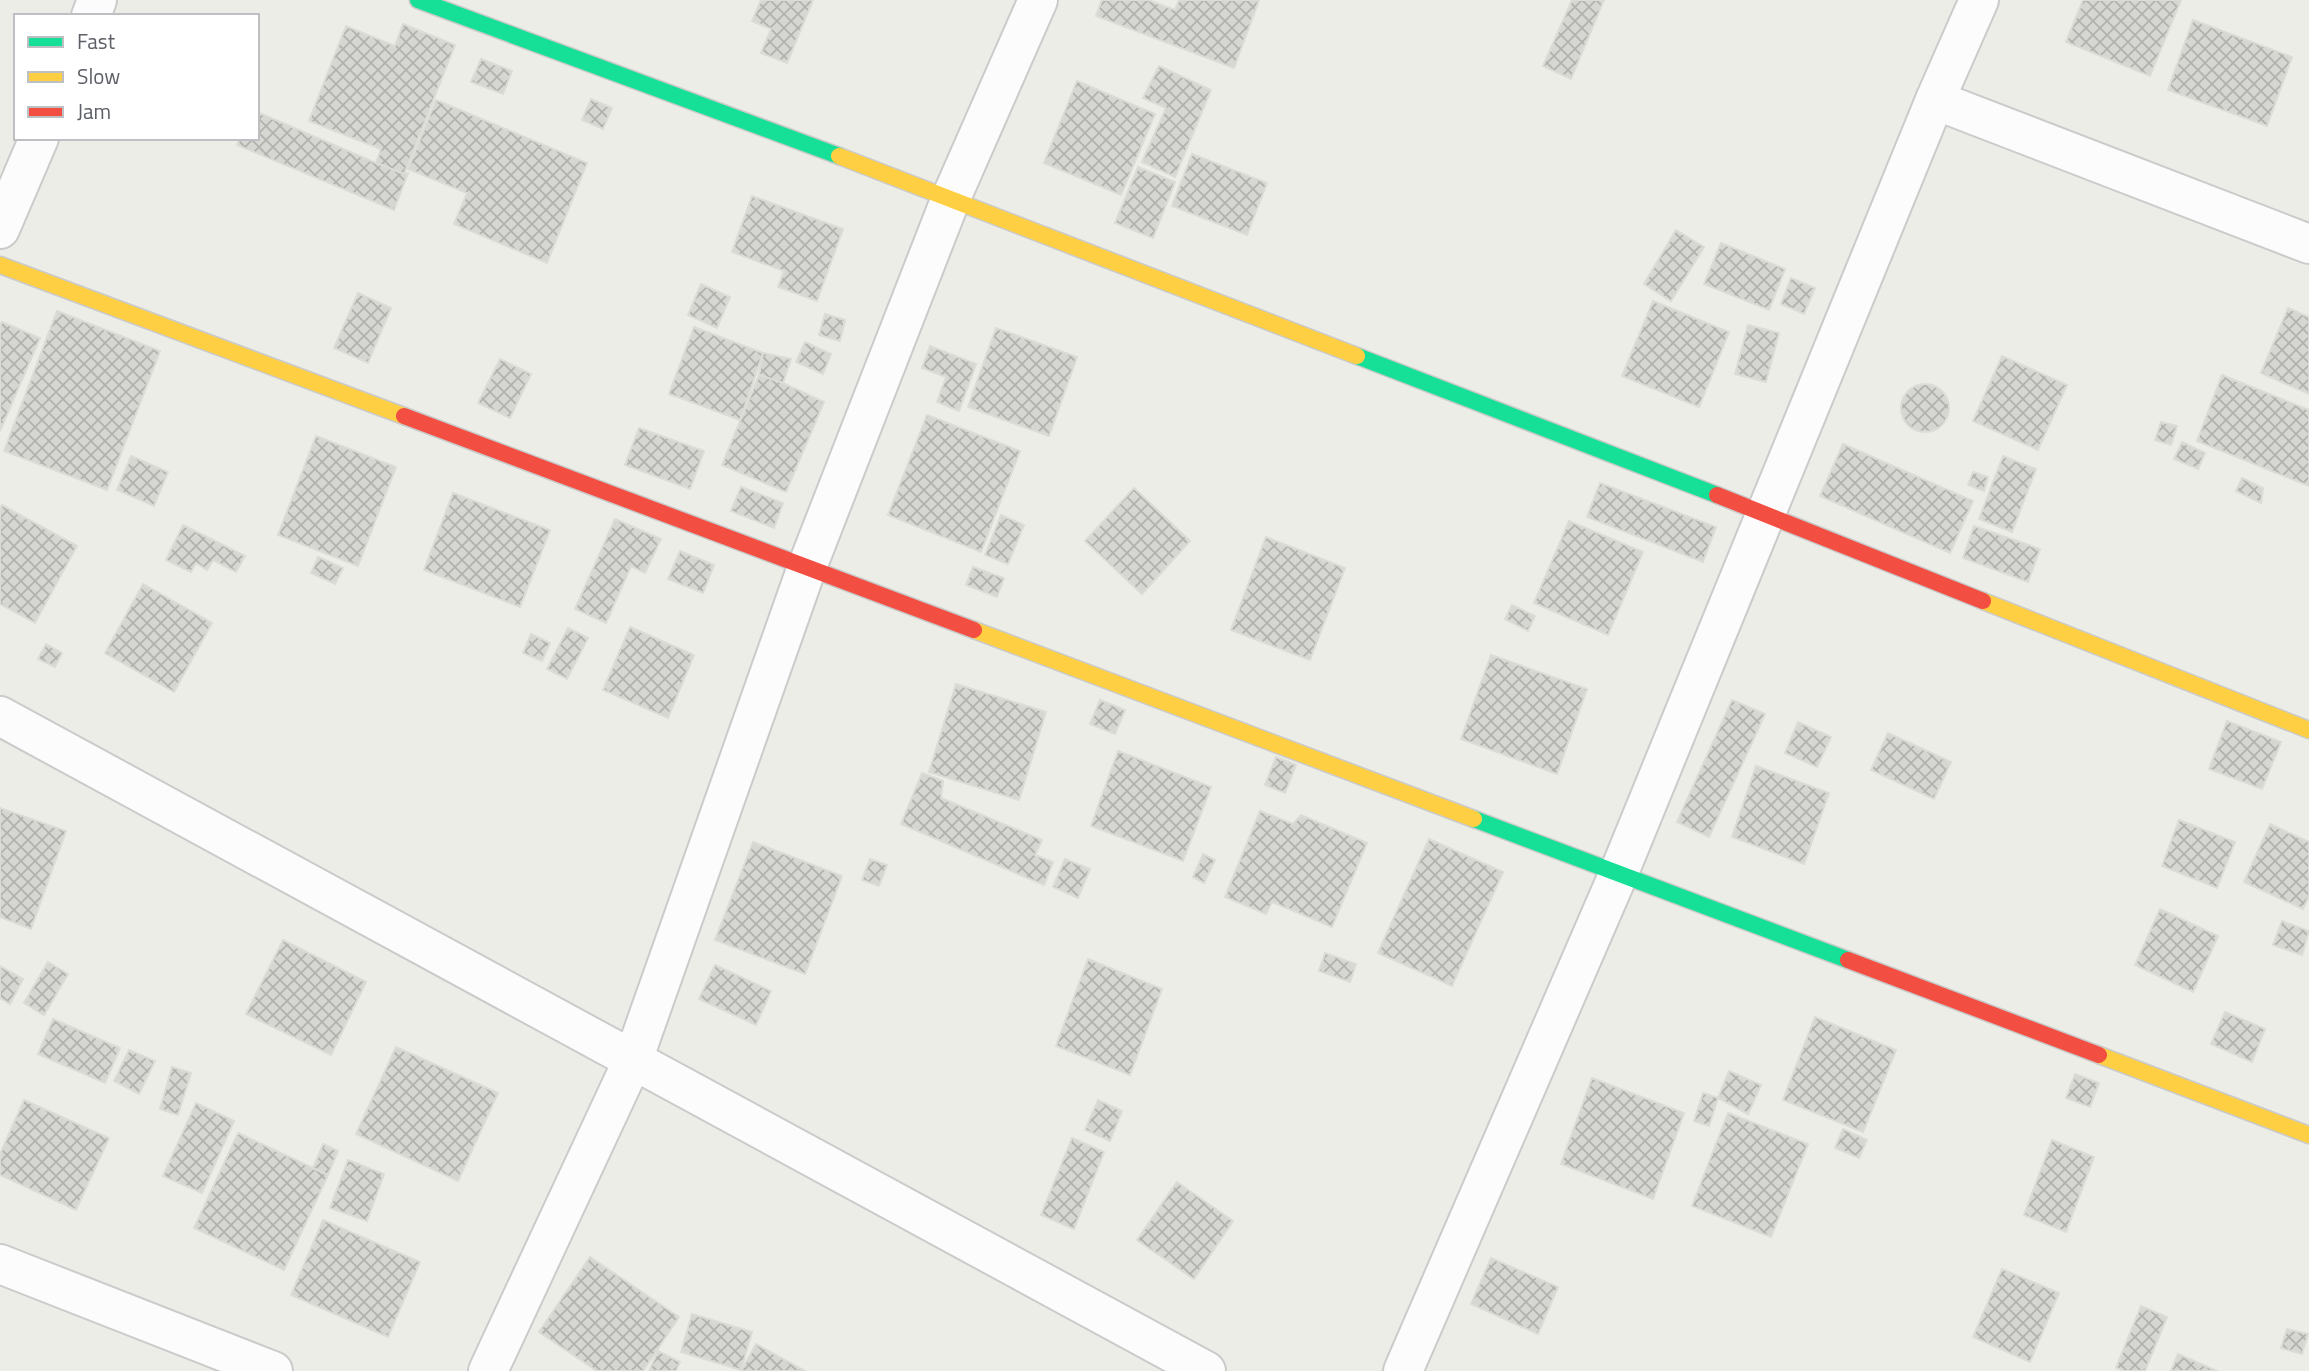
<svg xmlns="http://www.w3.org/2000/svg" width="2309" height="1371" viewBox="0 0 2309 1371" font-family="'Titillium Web',sans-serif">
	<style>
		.building { fill: url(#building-cross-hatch); stroke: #dcdcd6; stroke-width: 2 }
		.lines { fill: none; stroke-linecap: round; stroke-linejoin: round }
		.street-casing { stroke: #cacbca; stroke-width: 42 }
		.fast-casing { stroke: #c9caca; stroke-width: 19 }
		.slow-casing { stroke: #c9caca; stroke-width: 19 }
		.jam-casing { stroke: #c9caca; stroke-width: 19 }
		.street { stroke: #fcfcfc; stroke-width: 38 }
		.fast { stroke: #16e098; stroke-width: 16 }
		.slow { stroke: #ffcf43; stroke-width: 16 }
		.jam { stroke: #f24e42; stroke-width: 16 }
	</style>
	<defs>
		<pattern id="building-cross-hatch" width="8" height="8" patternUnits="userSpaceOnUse" patternTransform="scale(1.75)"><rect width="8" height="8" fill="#d6d6d2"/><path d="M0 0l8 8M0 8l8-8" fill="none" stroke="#b1b1ae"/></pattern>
	</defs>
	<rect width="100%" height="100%" fill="#edede8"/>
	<!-- building -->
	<g class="building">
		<path d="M761,0h52l-26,63 -26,-10 10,-24 -19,-8z"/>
		<path d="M1102,0h46l27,10 4,-10h80l-25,68 -138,-52z"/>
		<path d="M1572,0h32l-33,79 -28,-13z"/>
		<path d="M2083,0h98l-31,76 -84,-34z"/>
		<path d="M2193,20l99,37 -25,69 -99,-36z"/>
		<path d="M403,24l52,21 -51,129 -28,-11 5,-14 -72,-28 37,-95 49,20z"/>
		<path d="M481,59l31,12 -9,23 -32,-12z"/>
		<path d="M1159,66l52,24 -36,87 -33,-15 24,-54 -23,-10z"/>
		<path d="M1077,81l78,33 -34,81 -77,-32z"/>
		<path d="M591,99l21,9 -9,21 -21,-9z"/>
		<path d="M436,100l151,63 -40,100 -93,-39 13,-31 -59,-24z"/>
		<path d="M257,112l119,51 28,11 4,-1 -14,37 -157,-65 3,-7h17z"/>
		<path d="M1192,154l75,29 -20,52 -75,-29z"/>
		<path d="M1138,167l37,15 -22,56 -38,-15z"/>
		<path d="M752,196l91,33 -26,72 -39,-14 6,-16 -52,-19z"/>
		<path d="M1676,230l28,17 -33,54 -27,-17z"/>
		<path d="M1721,243l64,26 -16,41 -65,-26z"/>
		<path d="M1791,278l24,10 -11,26 -23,-10z"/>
		<path d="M701,284l29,13 -13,31 -29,-13z"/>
		<path d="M358,293l33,15 -23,55 -34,-15z"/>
		<path d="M1653,301l76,31 -30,75 -77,-31z"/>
		<path d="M2288,308l21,9v77l-48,-21z"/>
		<path d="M57,311l103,40 -53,139 -103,-39z"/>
		<path d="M825,314l20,6 -5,21 -21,-6z"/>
		<path d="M2,322l38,16 -40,93v-105z"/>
		<path d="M1748,325l31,8 -13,49 -31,-8z"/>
		<path d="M694,327l69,26 -23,67 -71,-26z"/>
		<path d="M996,328l81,29 -28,79 -81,-29z"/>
		<path d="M805,342l26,12 -8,20 -27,-12z"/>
		<path d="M930,346l46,18 -17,47 -22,-9 9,-25 -24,-9z"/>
		<path d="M763,353l28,6 -8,24 -24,-8z"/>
		<path d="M2002,356l65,29 -29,65 -65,-29z"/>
		<path d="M500,359l31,15 -21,44 -32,-15z"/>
		<path d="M759,375l24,8 41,19 -38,90 -64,-27z"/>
		<path d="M2222,375l87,35v76l-112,-45z"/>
		<circle cx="1925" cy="408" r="24"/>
		<path d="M927,415l93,36 -39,101 -93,-37z"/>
		<path d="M2161,422l16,4 -6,19 -16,-5z"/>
		<path d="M639,428l65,23 -14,38 -65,-24z"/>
		<path d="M316,436l80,31 -38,99 -80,-31z"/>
		<path d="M2182,442l23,11 -7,16 -24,-10z"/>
		<path d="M1843,444l130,57 -23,52 -130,-57z"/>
		<path d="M131,456l37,16 -14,34 -37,-16z"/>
		<path d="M2003,456l33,13 -24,63 -33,-13z"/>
		<path d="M1973,472l15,5 -4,14 -16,-6z"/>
		<path d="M2242,478l21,10 -2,15 -25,-12z"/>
		<path d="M1600,483l116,44 -13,35 -116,-45z"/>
		<path d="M741,487l42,16 -9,25 -43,-17z"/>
		<path d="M1134,488l56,53 -48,53 -57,-53z"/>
		<path d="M453,493l97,37 -30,77 -96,-37z"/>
		<path d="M2,505l75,41 -42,77 -35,-19v-95z"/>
		<path d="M1001,515l23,10 -16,39 -23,-9z"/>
		<path d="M615,519l46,20 -16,34 -14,-7 -25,57 -31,-14z"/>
		<path d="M1569,521l74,31 -35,83 -74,-32z"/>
		<path d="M183,525l62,31 -9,16 -23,-12 -6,10 -11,-7 -5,9 -25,-12z"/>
		<path d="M1974,526l66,23 -12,33 -65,-24z"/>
		<path d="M1266,537l79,31 -35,92 -79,-30z"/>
		<path d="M680,551l34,14 -11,28 -35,-14z"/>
		<path d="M318,557l25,11 -8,16 -24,-11z"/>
		<path d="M973,567l31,11 -7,19 -31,-12z"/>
		<path d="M143,584l69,39 -38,69 -69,-39z"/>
		<path d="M1512,605l23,11 -7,15 -23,-12z"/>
		<path d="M630,627l64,28 -26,63 -65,-28z"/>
		<path d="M568,628l20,10 -21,41 -20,-10z"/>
		<path d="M531,634l19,9 -8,18 -19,-8z"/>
		<path d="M46,644l16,9 -7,14 -17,-8z"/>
		<path d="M1491,655l96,34 -30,85 -96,-35z"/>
		<path d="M956,684l90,28 -27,88 -90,-28z"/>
		<path d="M1100,700l25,10 -10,24 -25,-10z"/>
		<path d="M1732,700l33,14 -56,123 -32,-15z"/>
		<path d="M2227,721l54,21 -19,47 -53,-20z"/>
		<path d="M1798,722l33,15 -14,30 -32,-14z"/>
		<path d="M1888,733l63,29 -17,37 -63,-29z"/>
		<path d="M1118,751l93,36 -28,74 -92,-35z"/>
		<path d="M1276,757l20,8 -11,28 -20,-8z"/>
		<path d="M1756,766l73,27 -25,71 -72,-27z"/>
		<path d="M922,773l21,8 -2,17 101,42 -7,15 18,7 -9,23 -143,-61z"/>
		<path d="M0,808l66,23 -35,98 -31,-12z"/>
		<path d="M1260,811l33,13 8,-9 66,28 -35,84 -60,-25 -6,12 -41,-17z"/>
		<path d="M2179,820l56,22 -18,46 -55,-22z"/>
		<path d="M2270,824l39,18v54l-6,13 -59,-27z"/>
		<path d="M1429,839l74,33 -51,114 -74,-33z"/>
		<path d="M753,842l89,34 -37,98 -90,-34z"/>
		<path d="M1203,854l12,6 -11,23 -11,-6z"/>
		<path d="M870,859l17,6 -8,21 -17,-6z"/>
		<path d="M1065,859l25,10 -12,29 -25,-11z"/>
		<path d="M2160,909l58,27 -25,56 -58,-27z"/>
		<path d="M2282,921l27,10 -7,24 -29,-10z"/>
		<path d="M283,940l83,42 -35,73 -85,-41z"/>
		<path d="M1325,953l31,11 -6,18 -31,-11z"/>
		<path d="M1088,959l74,30 -32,86 -74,-29z"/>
		<path d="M48,962l20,12 -24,41 -20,-12z"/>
		<path d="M715,965l56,26 -15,34 -57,-26z"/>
		<path d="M0,966l23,13 -13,25 -10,-6z"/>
		<path d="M2225,1012l40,17 -13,33 -41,-18z"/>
		<path d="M1815,1017l81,33 -33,82 -80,-32z"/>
		<path d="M53,1019l67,29 -15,35 -67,-29z"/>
		<path d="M396,1047l102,46 -40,88 -102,-47z"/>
		<path d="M129,1050l26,11 -16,33 -25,-13z"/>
		<path d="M172,1067l19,6 -13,42 -18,-6z"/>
		<path d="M1729,1071l32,14 -13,29 -30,-16z"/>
		<path d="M2075,1074l24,9 -9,24 -24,-9z"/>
		<path d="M1592,1078l92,35 -31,86 -92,-35z"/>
		<path d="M1703,1093l15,5 -9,28 -15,-5z"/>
		<path d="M24,1100l85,38 -33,72 -76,-35v-21z"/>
		<path d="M1098,1100l24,11 -12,30 -25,-11z"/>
		<path d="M196,1103l38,18 -32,72 -39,-17z"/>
		<path d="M1728,1113l80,31 -37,93 -79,-31z"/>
		<path d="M1843,1129l24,11 -8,18 -24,-10z"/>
		<path d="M238,1133l90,42 -44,95 -90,-42z"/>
		<path d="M1072,1138l32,14 -30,77 -33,-14z"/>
		<path d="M2052,1140l42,17 -28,75 -42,-17z"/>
		<path d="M323,1144l15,7 -10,24 -15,-7z"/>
		<path d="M348,1160l36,14 -17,47 -37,-13z"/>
		<path d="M1177,1182l56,39 -39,58 -57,-39z"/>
		<path d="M323,1220l97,42 -32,75 -97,-42z"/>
		<path d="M590,1257l89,60 -36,54h-46l-58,-39z"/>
		<path d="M1491,1258l67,29 -20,47 -67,-30z"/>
		<path d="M2002,1269l57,24 -29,69 -57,-25z"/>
		<path d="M2141,1306l26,11 -22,54h-20l-9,-3z"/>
		<path d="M692,1314l60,18 -11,38 -60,-18z"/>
		<path d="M2287,1329l21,5 -6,20 -21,-6z"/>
		<path d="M756,1344l49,27h-64z"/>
		<path d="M658,1351l22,11 -4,9h-27z"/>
		<path d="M2178,1354l39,17h-46z"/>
	</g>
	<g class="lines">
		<!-- street casing -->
		<g class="street-casing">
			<g id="street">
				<path d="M91,16l6,-16"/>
				<path d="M1935,100l374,144"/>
				<path d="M0,229l39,-91"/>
				<path d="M0,716l1206,655"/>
				<path d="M0,1264l273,107"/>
				<path d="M488,1371l145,-311 174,-493 144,-369 87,-198"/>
				<path d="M1403,1371l215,-496 317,-775 44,-100"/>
			</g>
		</g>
		<!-- fast casing -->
		<g class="fast-casing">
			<g id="fast">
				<path d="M418,0l421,156"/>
				<path d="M1357,356l360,139"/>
				<path d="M1474,819l374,141"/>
			</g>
		</g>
		<!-- slow casing -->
		<g class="slow-casing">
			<g id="slow">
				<path d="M839,156l518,200"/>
				<path d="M0,265l404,151"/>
				<path d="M1983,601l326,129"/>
				<path d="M974,630l500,189"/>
				<path d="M2099,1055l210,80"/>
			</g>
		</g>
		<!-- jam casing -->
		<g class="jam-casing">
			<g id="jam">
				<path d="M404,416l570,214"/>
				<path d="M1717,495l266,106"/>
				<path d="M1848,960l251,95"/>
			</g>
		</g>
		<!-- street -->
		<use href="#street" class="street"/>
		<!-- fast -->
		<use href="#fast" class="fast"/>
		<!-- slow -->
		<use href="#slow" class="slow"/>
		<!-- jam -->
		<use href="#jam" class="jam"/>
	</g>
	<!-- legend -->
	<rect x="14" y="14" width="245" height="126" fill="#ffffff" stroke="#bebfc2" stroke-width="2"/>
	<rect x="28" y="37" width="35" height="10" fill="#16e098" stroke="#bebfc2" stroke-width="2"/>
	<text x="77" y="49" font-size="21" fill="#5c5f66">Fast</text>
	<rect x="28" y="72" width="35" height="10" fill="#ffcf43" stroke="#bebfc2" stroke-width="2"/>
	<text x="77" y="84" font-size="21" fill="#5c5f66">Slow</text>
	<rect x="28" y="107" width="35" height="10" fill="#f24e42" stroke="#bebfc2" stroke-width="2"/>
	<text x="77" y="119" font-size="21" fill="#5c5f66">Jam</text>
</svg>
